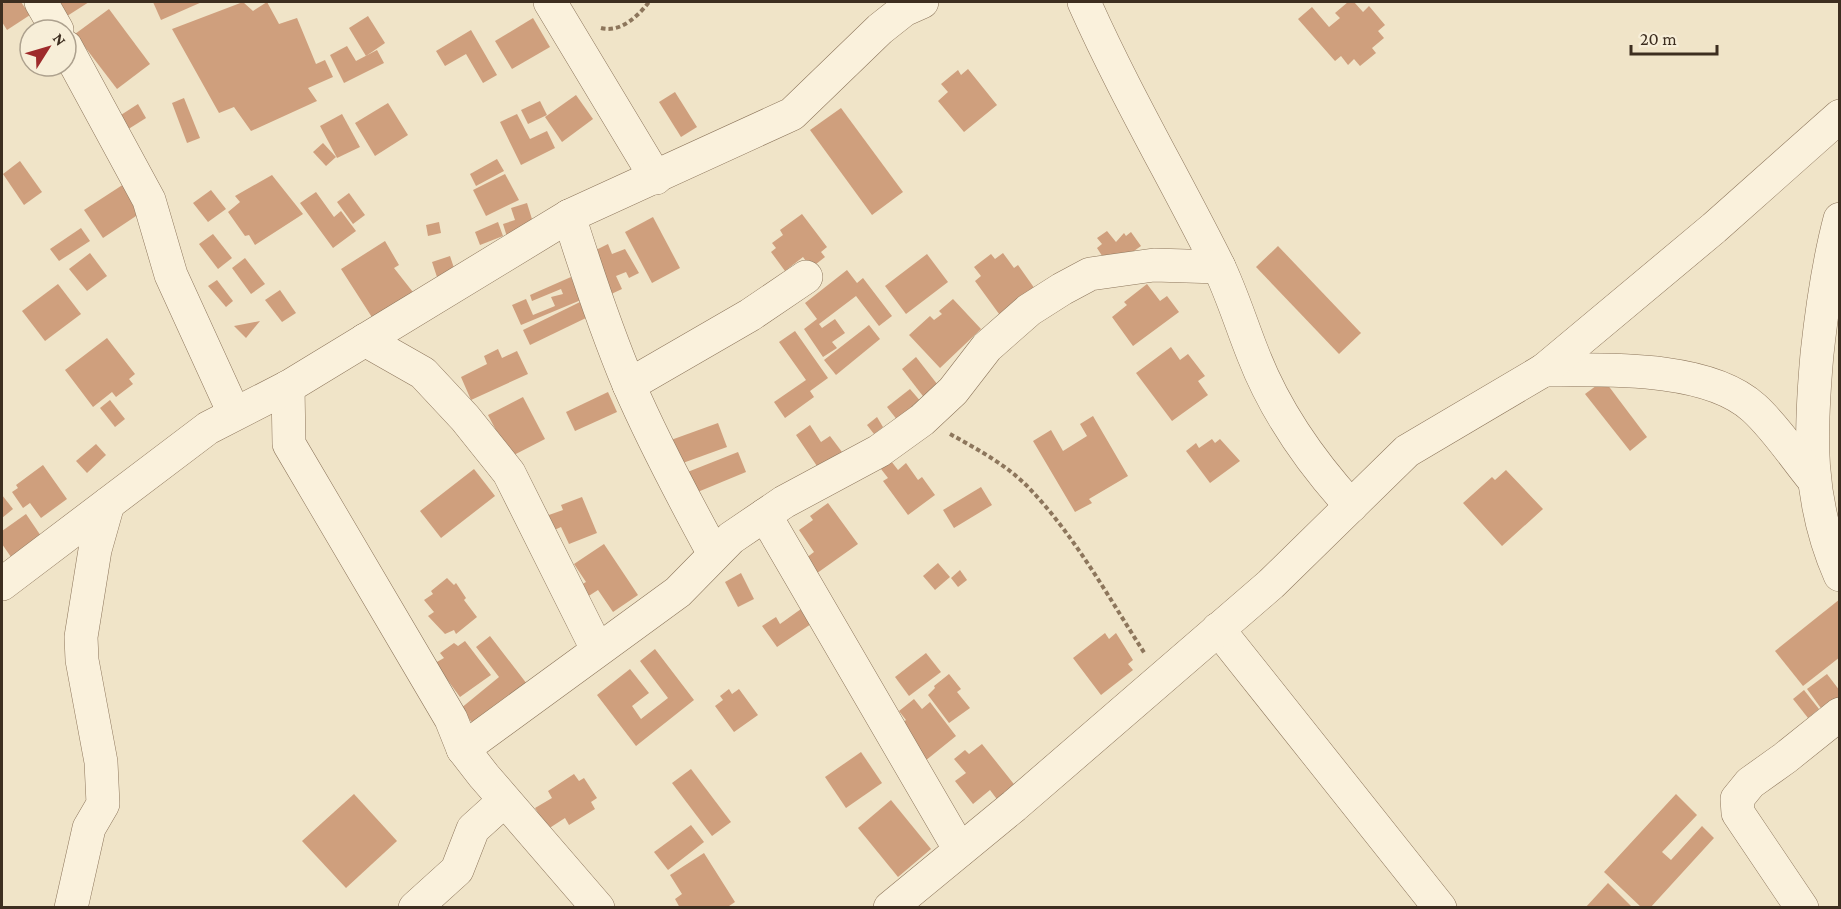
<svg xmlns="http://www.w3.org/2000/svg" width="1841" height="909" viewBox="0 0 1841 909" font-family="'Crimson Pro',serif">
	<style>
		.building { fill: #cf9f7d }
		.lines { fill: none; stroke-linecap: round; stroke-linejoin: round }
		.minor-casing { stroke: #8d765c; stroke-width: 34 }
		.path { stroke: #8d765c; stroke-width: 4; stroke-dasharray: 4.5 3; stroke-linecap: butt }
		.minor { stroke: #faf1dc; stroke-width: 33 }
	</style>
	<rect width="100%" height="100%" fill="#f0e4c8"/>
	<!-- building -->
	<g class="building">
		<path d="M6,2h15l9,13 -23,15 -5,-8v-18z"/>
		<path d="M53,2h36l-25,16z"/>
		<path d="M153,2h49l-41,18z"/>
		<path d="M243,2l10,9 14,-9 12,22 18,-6 19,46 9,-4 8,17 -25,11 9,13 -66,30 -17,-24 -15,6 -47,-84z"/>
		<path d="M1348,2h6l9,10 6,-6 16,19 -7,6 6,7 -12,10 4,5 -16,13 -6,-7 -6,6 -7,-9 -6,5 -37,-42 14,-12 17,20 11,-9 -5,-5z"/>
		<path d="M109,9l41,55 -33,25 -42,-55z"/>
		<path d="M368,16l17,27 -19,13 -17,-28z"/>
		<path d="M533,18l17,29 -38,22 -17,-28z"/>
		<path d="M471,30l26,45 -14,8 -17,-29 -21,12 -9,-15z"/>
		<path d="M347,46l9,15 21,-11 7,13 -40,20 -14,-28z"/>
		<path d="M968,69l29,36 -33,27 -26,-31 10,-9 -7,-8 17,-14 3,5z"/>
		<path d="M675,92l22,35 -16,10 -22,-35z"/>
		<path d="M576,95l17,24 -31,23 -17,-25z"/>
		<path d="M184,98l16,40 -13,5 -15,-40z"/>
		<path d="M540,101l7,14 -19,9 -7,-14z"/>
		<path d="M388,103l20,32 -33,21 -20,-33z"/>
		<path d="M138,104l8,14 -27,17 -9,-13z"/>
		<path d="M841,108l62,84 -31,23 -62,-85z"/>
		<path d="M342,114l18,33 -23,11 -17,-32z"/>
		<path d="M517,114l13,25 17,-8 8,17 -34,17 -21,-43z"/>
		<path d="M323,143l13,14 -10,9 -13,-14z"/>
		<path d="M497,159l7,12 -28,15 -6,-12z"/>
		<path d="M20,161l22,31 -18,13 -21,-31z"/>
		<path d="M505,174l14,26 -33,16 -13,-26z"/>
		<path d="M272,175l31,39 -48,31 -6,-10 -4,1 -17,-24 12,-10 -5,-6z"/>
		<path d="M124,184l18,28 -39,26 -19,-28z"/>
		<path d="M211,190l15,19 -18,13 -15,-19z"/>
		<path d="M316,192l18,25 7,-6 15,20 -23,17 -33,-45z"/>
		<path d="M349,193l16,22 -12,9 -16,-22z"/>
		<path d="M527,203l9,29 -28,8 -5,-16 12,-4 -4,-12z"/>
		<path d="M802,214l25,33 -6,5 4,5 -14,11 -8,-11 -18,14 -14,-19 5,-4 -4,-5 11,-8 -3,-5z"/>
		<path d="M653,217l27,51 -28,15 -27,-51z"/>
		<path d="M439,222l2,11 -13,3 -2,-11z"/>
		<path d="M498,222l5,14 -23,9 -5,-13z"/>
		<path d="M81,228l9,13 -31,20 -9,-12z"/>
		<path d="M1107,231l9,11 8,-9 2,3 5,-4 10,14 -31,22 -13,-20 5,-4 -5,-6z"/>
		<path d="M213,234l19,24 -14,11 -19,-25z"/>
		<path d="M385,241l14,24 -5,3 22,28 -41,26 -34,-53z"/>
		<path d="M608,244l4,10 13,-5 14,24 -10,5 -3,-6 -10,4 6,13 -15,7 -15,-44z"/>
		<path d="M1278,246l83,87 -22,21 -83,-87z"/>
		<path d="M90,253l17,23 -20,15 -18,-22z"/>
		<path d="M1003,253l11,15 4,-3 17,24 -33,29 -27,-37 6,-5 -7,-9 17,-13 4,5z"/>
		<path d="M927,254l21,28 -42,32 -21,-28z"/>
		<path d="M450,256l8,24 -18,6 -8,-24z"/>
		<path d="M245,258l20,26 -14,10 -19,-26z"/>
		<path d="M847,270l10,13 6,-5 29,38 -13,10 -23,-30 -37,28 3,4 13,-9 10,14 -13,9 5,6 -14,9 -19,-28 13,-10 -12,-16z"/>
		<path d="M571,277l10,23 -60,25 -9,-20 14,-6 7,16 22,-9 -4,-9 12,-3 -2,-5 -29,12 -2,-6z"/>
		<path d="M217,280l16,21 -7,6 -18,-21z"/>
		<path d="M58,284l23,30 -36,27 -23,-30z"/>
		<path d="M1147,284l13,17 7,-5 12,16 -46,34 -21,-29 15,-12 -3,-3z"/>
		<path d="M280,290l16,23 -14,9 -17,-22z"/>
		<path d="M953,299l28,30 -41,39 -31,-33 21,-19 4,4 8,-6 -3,-3z"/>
		<path d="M580,302l8,15 -58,28 -7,-15z"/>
		<path d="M260,321l-14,17 -12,-12z"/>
		<path d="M869,325l11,14 -44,36 -12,-15z"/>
		<path d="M795,331l33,47 -18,13 4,6 -29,21 -11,-16 32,-22 -27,-38z"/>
		<path d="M107,338l28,36 -6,5 4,5 -17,13 -4,-5 -19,15 -28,-37z"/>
		<path d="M1171,347l9,13 8,-6 17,22 -7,5 10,14 -36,26 -36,-48z"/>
		<path d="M498,349l4,9 15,-7 11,23 -57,26 -10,-23 26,-13 -3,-8z"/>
		<path d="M916,357l25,32 -15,11 -24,-31z"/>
		<path d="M1604,380l43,57 -17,14 -45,-57z"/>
		<path d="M910,389l12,14 -24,18 -11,-14z"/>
		<path d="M608,392l9,20 -42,19 -9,-19z"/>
		<path d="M523,397l22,42 -35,18 -22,-42z"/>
		<path d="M110,400l15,19 -10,8 -15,-19z"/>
		<path d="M1093,416l35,60 -39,23 3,4 -17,9 -42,-71 18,-11 12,21 24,-15 -7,-12z"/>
		<path d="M877,417l6,10 -9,7 -7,-9z"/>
		<path d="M718,423l9,24 -47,17 -9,-24z"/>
		<path d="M810,425l11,17 9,-6 12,16 -23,17 -23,-34z"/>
		<path d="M1212,439l3,4 5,-4 20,22 -30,22 -24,-32 10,-8 3,5z"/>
		<path d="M96,444l10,11 -19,18 -11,-12z"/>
		<path d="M738,452l8,20 -58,24 -8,-21z"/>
		<path d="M891,461l7,9 8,-7 12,17 4,-3 13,18 -27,20 -25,-34 5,-3 -7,-9z"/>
		<path d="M43,465l24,34 -26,19 -11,-15 -7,5 -11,-16 6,-4 -2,-3z"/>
		<path d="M474,469l21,27 -54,42 -21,-27z"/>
		<path d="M1506,470l37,39 -41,37 -39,-43 29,-26 3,3z"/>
		<path d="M981,487l11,18 -38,23 -11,-18z"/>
		<path d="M2,495l11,14 -11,9z"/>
		<path d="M582,497l15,36 -28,11 -8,-17 -9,4 -6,-15 17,-6 -2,-5z"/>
		<path d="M828,503l30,41 -45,32 -11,-15 12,-9 -15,-22 14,-10 -3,-4z"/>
		<path d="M26,514l15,22 -30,21 -9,-13v-13z"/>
		<path d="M604,544l34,51 -25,17 -15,-22 -14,9 -7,-12 9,-5 -12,-18z"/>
		<path d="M938,563l12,14 -15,13 -12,-14z"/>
		<path d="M960,570l7,10 -9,7 -7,-9z"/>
		<path d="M741,573l13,26 -16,8 -13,-25z"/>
		<path d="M447,578l7,7 2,-2 10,15 -2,2 13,17 -21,17 -2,-4 -9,4 -17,-18 6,-4 -10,-12 9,-6 -2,-3z"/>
		<path d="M1840,599v58l-37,29 -28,-35z"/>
		<path d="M801,609l10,15 -34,23 -15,-21 14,-9 4,7z"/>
		<path d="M1105,633l4,6 7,-6 17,27 -5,4 5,6 -32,25 -28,-37z"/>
		<path d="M490,636l37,48 -49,45 -18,-20 39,-32 -23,-30z"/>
		<path d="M465,641l26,34 -31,22 -25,-34 9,-5 -4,-5 14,-10 4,3z"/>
		<path d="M655,649l39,51 -58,46 -39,-51 33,-26 19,24 -17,13 9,13 27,-21 -28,-37z"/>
		<path d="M926,653l15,19 -32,24 -14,-19z"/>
		<path d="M949,674l12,15 -4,3 13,16 -21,15 -21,-28 7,-7 -1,-2z"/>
		<path d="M1827,674l13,17v8l-17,12 -16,-22z"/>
		<path d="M729,689l3,5 7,-5 19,26 -24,17 -19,-26 8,-6 -3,-4z"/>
		<path d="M1804,690l15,19 -11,9 -15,-19z"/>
		<path d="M914,699l8,10 8,-7 26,34 -31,25 -26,-35 7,-6 -7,-9z"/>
		<path d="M982,744l35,44 -18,14 -9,-12 -17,14 -18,-23 11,-8 -12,-14 11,-9 4,4z"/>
		<path d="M861,752l21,31 -36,25 -21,-31z"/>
		<path d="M691,769l40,53 -19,14 -40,-53z"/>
		<path d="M574,774l5,7 5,-3 13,20 -6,4 4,7 -26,16 -4,-7 -17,11 -13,-21 17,-10 -4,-7z"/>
		<path d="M354,794l43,47 -51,47 -44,-47z"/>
		<path d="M1676,794l21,21 -35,37 9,8 31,-34 12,12 -64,70h-8l-38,-36z"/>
		<path d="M891,800l40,49 -33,28 -40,-49z"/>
		<path d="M691,825l13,17 -36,28 -14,-18z"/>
		<path d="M704,853l31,49 -9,6h-46l-5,-9 7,-5 -12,-19z"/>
		<path d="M1608,883l25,25h-48z"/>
	</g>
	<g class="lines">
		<!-- minor casing -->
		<g class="minor-casing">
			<g id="minor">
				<path d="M41,2l16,28"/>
				<path d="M550,2l106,176"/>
				<path d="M1084,2c40,90 90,175 134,263 14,29 23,59 35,89 22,57 57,107 98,152"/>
				<path d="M66,47l83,153 22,75 63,138"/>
				<path d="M569,216c18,57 37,114 60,169 25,58 55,114 85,169"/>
				<path d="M1840,219c-12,45 -18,89 -23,135 -7,79 -10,146 23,221"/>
				<path d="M365,340l58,33 42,45 44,55 88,176"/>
				<path d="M1544,370c60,0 163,-5 210,38 22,20 40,48 59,71"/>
				<path d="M629,385l121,-70 56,-38"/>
				<path d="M288,387l1,57 162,275 12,30 21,27 114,132"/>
				<path d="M765,515l195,335"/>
				<path d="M2,584l206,-156 80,-41 281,-171 223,-102 88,-85 24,-19 18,-8"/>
				<path d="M1218,629l222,279"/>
				<path d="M463,749l215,-157 53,-54 53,-36 95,-51 43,-31 31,-29 34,-44 42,-37 33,-21 28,-15 64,-9 65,2"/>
				<path d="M71,908l18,-80 14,-24 -2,-42 -19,-102 -1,-23 14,-87 13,-46"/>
				<path d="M415,908l42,-38 16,-41 31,-28"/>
				<path d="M890,908l124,-102 257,-222 136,-133 137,-81 170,-142 126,-112"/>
				<path d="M1802,908l-64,-95 -1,-14 13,-16 35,-25 55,-44"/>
			</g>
		</g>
		<!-- path -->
		<g class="path">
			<path d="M601,28c20,5 37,-12 48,-26"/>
			<path d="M950,434c27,15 57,31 79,54 46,48 80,110 116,166"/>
		</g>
		<!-- minor -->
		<use href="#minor" class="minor"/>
	</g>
	<!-- border -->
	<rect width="1841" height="909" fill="none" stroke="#3d2e20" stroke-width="6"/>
	<!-- north arrow -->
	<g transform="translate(48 48) rotate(53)"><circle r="28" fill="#f7eed8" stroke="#ada18e" stroke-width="1.5"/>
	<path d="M0-4.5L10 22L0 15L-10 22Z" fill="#9e2a2b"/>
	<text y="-9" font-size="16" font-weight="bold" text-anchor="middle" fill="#3d2e20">N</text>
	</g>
	<!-- scale -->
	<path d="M1631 45v9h86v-9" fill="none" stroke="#3d2e20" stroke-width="3"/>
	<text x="1640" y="45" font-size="18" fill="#3d2e20" stroke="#f7eed8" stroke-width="4.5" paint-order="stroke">20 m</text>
</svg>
